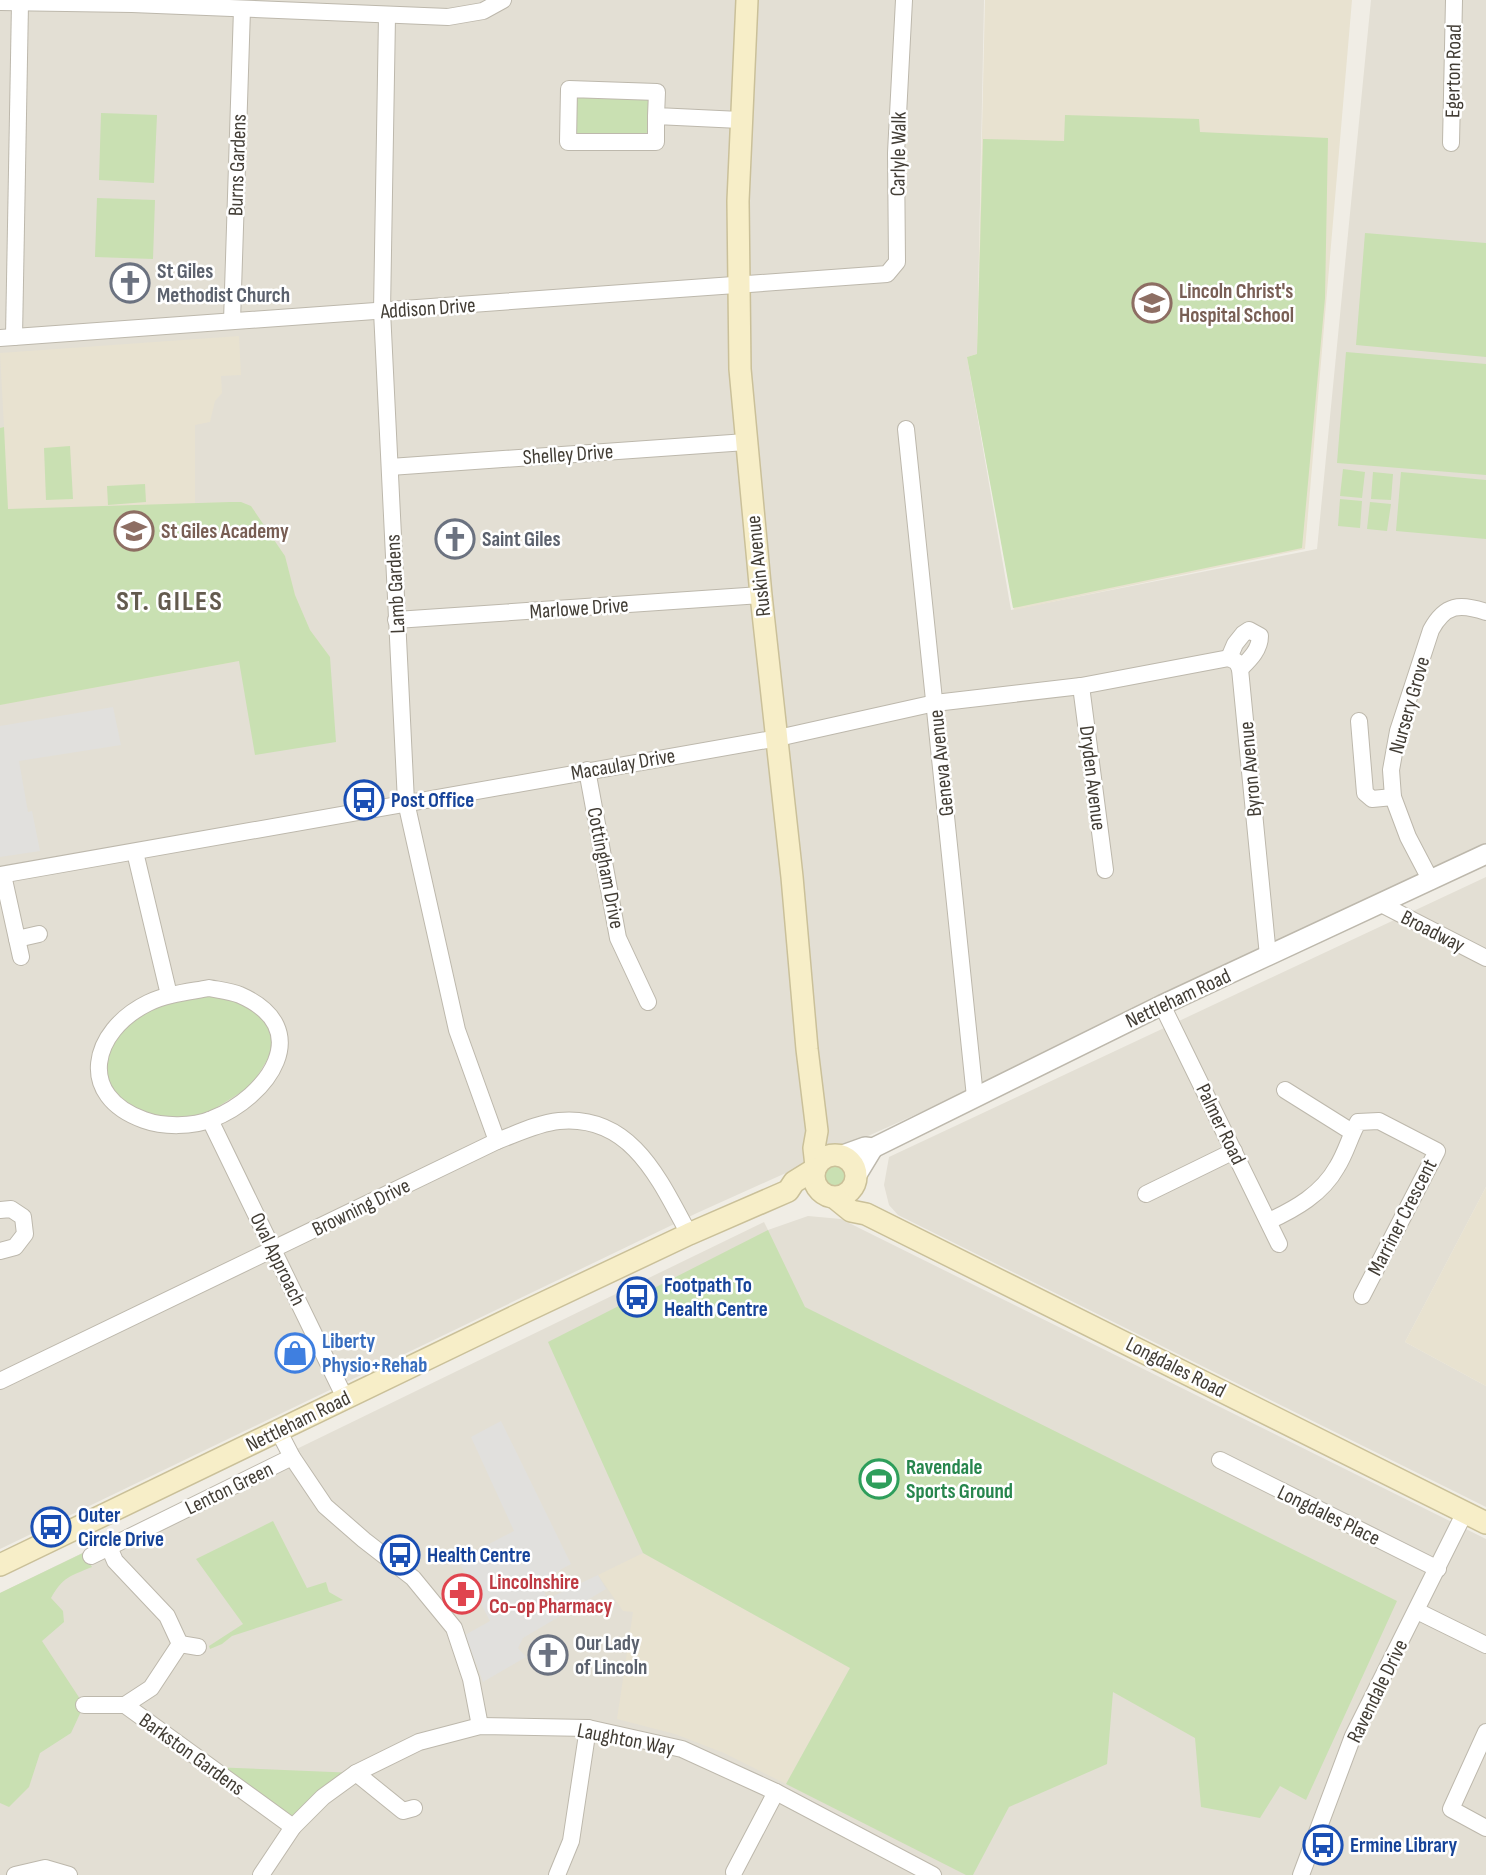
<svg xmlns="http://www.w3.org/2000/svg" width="1486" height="1875" viewBox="0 0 1486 1875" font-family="'Sofia Sans Condensed',sans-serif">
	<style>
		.residential { fill: #e3dfd4 }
		.education { fill: #e8e2d0 }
		.green { fill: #c9e0b2 }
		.parking { fill: #e1e0dd }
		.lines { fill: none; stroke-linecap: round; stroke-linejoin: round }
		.minor-casing { stroke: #bdb8ac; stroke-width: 18 }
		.tertiary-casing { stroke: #bdb8ac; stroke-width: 22 }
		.secondary-casing { stroke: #cac099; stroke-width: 24 }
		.minor { stroke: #fff; stroke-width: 16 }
		.tertiary { stroke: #fff; stroke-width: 19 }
		.secondary { stroke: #f7eec8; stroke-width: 21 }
		.labels { text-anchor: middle; stroke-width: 5; stroke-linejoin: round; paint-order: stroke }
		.street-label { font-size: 21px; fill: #423d35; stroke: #fff }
		.worship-label { font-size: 21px; font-weight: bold; fill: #5b616d; stroke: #fff; text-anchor: start }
		.education-label { font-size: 21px; font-weight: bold; fill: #785e54; stroke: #fff; text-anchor: start }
		.transit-label { font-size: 21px; font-weight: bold; fill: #164399; stroke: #fff; text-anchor: start }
		.shop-label { font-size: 21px; font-weight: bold; fill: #366cbe; stroke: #fff; text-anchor: start }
		.leisure-label { font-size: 21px; font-weight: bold; fill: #27864d; stroke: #fff; text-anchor: start }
		.health-label { font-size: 21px; font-weight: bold; fill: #be3a42; stroke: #fff; text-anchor: start }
		.district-label { font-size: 28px; font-weight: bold; letter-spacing: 2px; fill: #635b4e; stroke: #fff }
	</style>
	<rect width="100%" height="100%" fill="#f0ede5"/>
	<!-- residential -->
	<g class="residential">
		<path d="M0,0h984l-7,354 -10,3 44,253 306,-61 54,-549h115v843l-296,140 -164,82 -329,148 -697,336z"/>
		<path d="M1486,877v310l-81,155 81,44v121l-588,-292 -9,-10 -5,-20 5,-28z"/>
		<path d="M808,1216l33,3 645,320v336h-1486v-282l764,-371 4,8z"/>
	</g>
	<!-- education -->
	<g class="education">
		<path d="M985,0h367l-47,549 -291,61 -47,-253 10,-3z"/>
		<path d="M239,336l2,39 -20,1 1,17 -7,8 -5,21 -15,3v78l46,-1 10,4 34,50 10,39 15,35 20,27 -90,4 -240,44v-277l4,-1 -4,-74z"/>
		<path d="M1486,1187v199l-81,-44z"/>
		<path d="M643,1553l207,115 -64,116 -62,-31 -49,-19 -58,-15 16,-107 -10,-1 -25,-36z"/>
	</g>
	<!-- green -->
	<g class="green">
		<path d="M569,89l88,3 -1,50h-88z"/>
		<path d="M101,113l56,2 -3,68 -55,-3z"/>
		<path d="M1065,115l134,4 1,13 128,6 -3,160 -23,250 -289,60 -46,-251 10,-3 6,-215 81,2z"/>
		<path d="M97,198l58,2 -2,59 -58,-2z"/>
		<path d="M1365,233l121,10v114l-130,-12z"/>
		<path d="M1346,352l140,12v111l-149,-12z"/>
		<path d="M4,427l4,82 222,-7h11l10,4 34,50 10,39 15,35 20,27 6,85 -81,13 -16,-94 -239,44v-277z"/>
		<path d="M70,446l3,53 -27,1 -2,-52z"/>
		<path d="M1343,469l22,3 -3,26 -22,-2z"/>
		<path d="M1373,472l20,2 -2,26 -20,-1z"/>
		<path d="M1401,472l85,8v59l-90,-8z"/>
		<path d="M145,484l1,18 -38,3 -1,-19z"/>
		<path d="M1340,499l22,2 -2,27 -22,-2z"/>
		<path d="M1370,502l21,2 -4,27 -20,-2z"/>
		<path d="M208,996l30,4 27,16 9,33 -23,37 -40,25 -19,6 -21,3 -45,-13 -12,-14 -8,-18v-19l11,-18 16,-18 19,-11 28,-8z"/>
		<circle cx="834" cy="1177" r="15"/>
		<path d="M768,1230l37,77 592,294 -91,199 -26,-14 -20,32 -59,-11 -6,-69 -82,-46 -6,72 -98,43 -36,68h-7l-180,-91 64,-116 -207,-115 -95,-211z"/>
		<path d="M273,1521l34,67 19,-6 3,10 14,8 -111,36 -10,8 -12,5 -1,-3 34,-22 -47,-65z"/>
		<path d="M83,1553l9,14c-22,9 -29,10 -41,31l12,13 1,11 -22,19 42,64 -13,28 -31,20 -11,34 -20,20 -9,-4v-210z"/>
		<path d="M211,1767l145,6 -63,54z"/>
	</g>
	<!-- parking -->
	<g class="parking">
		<path d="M113,707l8,38 -102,16 9,51 4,-1 8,40 -40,6v-131z"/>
		<path d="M501,1421l70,143 -31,17 7,18 51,-24 8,14 -83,49 -5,10 8,9 -43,25 -18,-47 25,-14 -32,-61 56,-29 -43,-94z"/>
	</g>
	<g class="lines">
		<!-- minor casing -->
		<g class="minor-casing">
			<g id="minor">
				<path d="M0,2l132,2 316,13 35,-6 20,-11"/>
				<path d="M387,16l-5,295 24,491 51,228 40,111"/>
				<path d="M656,116v26h-88l1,-53 88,3 -1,24 84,4"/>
				<path d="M1451,143l3,-143"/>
				<path d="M232,321l10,-312"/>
				<path d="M14,337l6,-334"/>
				<path d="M0,338l887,-64 10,-12 -1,-109 8,-153"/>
				<path d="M906,429l69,668"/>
				<path d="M390,467l356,-25"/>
				<path d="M396,620l365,-25"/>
				<path d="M1229,658l6,-14 8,-10 6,-4 11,6c0,14 -11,24 -20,33"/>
				<path d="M1081,686l24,184"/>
				<path d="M1359,721l6,72 7,6 21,-2"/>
				<path d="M587,770l31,168 30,64"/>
				<path d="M135,852l34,143"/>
				<path d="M0,875l778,-137 157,-35 146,-17 148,-28 8,4 3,7 28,287"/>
				<path d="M3,875l18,82"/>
				<path d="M1431,881l-23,-44 -15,-40 -2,-27 7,-39 33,-101c14,-26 29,-27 55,-18"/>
				<path d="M1381,904l105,54"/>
				<path d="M17,939l22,-5"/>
				<path d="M209,988c10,2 22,3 31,7 77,34 28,102 -28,124 -19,8 -49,8 -68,1 -68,-24 -53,-89 4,-117 19,-9 40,-11 61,-15z"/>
				<path d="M1162,1005l117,239"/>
				<path d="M1285,1090l67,42"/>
				<path d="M210,1120l135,278"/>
				<path d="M1146,1194l88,-43"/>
				<path d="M0,1210l11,-1 12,8 2,17 -10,13 -15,4"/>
				<path d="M1269,1221c26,-12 53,-27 68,-54 9,-14 13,-31 21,-45l21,-1 58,30 -75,145"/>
				<path d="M0,1381l497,-240c19,-7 41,-18 62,-20 73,-7 101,60 130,113"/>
				<path d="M278,1430l14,27 33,49 39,34 49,38 41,50 17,51 9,47"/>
				<path d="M1220,1460l218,109"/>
				<path d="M109,1547l6,14 52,55 13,28 -29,44 -26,17 168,122"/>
				<path d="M91,1556l201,-99"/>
				<path d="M1417,1611l69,34"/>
				<path d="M180,1644l18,3"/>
				<path d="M84,1705h41"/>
				<path d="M1486,1732l-35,77 35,19"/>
				<path d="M356,1773l47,38 11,-3"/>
				<path d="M734,1872l42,-80"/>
				<path d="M15,1875l30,-7 24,7"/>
				<path d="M261,1875l32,-48 30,-30 33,-24 63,-31 61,-16 108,2 94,21 94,43 157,83"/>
				<path d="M557,1875l14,-34 17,-113"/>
				<path d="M1301,1875l52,-139 112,-224"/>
			</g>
		</g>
		<!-- tertiary casing -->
		<g class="tertiary-casing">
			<g id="tertiary">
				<path d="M840,1156l25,-9 8,1 289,-143 324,-151"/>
				<path d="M856,1176l17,-28"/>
			</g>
		</g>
		<!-- secondary casing -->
		<g class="secondary-casing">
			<g id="secondary">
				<path d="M747,0l-9,201 2,168 21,226 31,282 15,172 10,82 -3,17 2,18"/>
				<circle cx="835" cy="1176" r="21"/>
				<path d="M835,1198l16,13 15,3 620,309"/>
				<path d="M0,1565l522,-252 167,-79 99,-43 6,-9 21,-13"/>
			</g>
		</g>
		<!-- minor -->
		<use href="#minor" class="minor"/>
		<!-- tertiary -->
		<use href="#tertiary" class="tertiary"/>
		<!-- secondary -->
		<use href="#secondary" class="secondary"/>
	</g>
	<!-- icons -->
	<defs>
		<g id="church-ring" transform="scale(2.0125)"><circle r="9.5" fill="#fff" stroke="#6b7280" stroke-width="1.5"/><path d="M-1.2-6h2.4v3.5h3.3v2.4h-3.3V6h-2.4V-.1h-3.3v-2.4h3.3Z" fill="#6b7280"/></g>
		<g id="school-ring" transform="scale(2.0125)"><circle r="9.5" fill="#fff" stroke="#8d6e63" stroke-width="1.5"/><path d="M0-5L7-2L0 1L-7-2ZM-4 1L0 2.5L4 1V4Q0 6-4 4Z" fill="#8d6e63"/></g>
		<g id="bus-ring" transform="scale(2.0125)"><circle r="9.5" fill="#fff" stroke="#1a4fb4" stroke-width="1.5"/><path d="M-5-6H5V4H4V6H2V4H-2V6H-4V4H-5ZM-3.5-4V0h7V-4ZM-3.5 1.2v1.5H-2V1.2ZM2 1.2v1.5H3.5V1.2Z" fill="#1a4fb4"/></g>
		<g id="shop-ring" transform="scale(2.0125)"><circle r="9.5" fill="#fff" stroke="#3f7fe0" stroke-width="1.5"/><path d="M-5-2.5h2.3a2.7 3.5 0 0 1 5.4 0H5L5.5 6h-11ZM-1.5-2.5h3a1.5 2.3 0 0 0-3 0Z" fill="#3f7fe0"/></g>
		<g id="stadium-ring" transform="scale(2.0125)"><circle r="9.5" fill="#fff" stroke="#2e9e5b" stroke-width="1.5"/><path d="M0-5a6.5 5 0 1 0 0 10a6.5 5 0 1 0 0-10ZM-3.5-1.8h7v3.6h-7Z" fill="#2e9e5b"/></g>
		<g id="pharmacy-ring" transform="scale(2.0125)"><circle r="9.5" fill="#fff" stroke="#e0444e" stroke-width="1.5"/><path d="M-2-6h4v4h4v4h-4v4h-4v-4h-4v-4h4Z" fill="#e0444e"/></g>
	</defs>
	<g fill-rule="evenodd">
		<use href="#church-ring" x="130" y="283"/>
		<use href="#school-ring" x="1152" y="303"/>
		<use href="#school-ring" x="134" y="531"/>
		<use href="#church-ring" x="455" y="539"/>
		<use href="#bus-ring" x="364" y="800"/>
		<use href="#bus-ring" x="637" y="1297"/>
		<use href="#shop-ring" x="295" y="1353"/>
		<use href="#stadium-ring" x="879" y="1479"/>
		<use href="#bus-ring" x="51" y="1527"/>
		<use href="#bus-ring" x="400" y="1555"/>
		<use href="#pharmacy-ring" x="462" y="1594"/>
		<use href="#church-ring" x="548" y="1655"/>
		<use href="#bus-ring" x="1323" y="1845"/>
	</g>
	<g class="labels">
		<!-- street labels -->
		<g class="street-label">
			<text transform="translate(1453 71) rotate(-89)" y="7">Egerton Road</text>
			<text transform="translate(898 154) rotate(-89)" y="7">Carlyle Walk</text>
			<text transform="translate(237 165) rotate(-88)" y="7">Burns Gardens</text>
			<text transform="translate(428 308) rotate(-4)" y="7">Addison Drive</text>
			<text transform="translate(568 454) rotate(-4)" y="7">Shelley Drive</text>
			<text transform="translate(758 566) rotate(-96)" y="7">Ruskin Avenue</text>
			<text transform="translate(395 584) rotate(-93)" y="7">Lamb Gardens</text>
			<text transform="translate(579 608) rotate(-4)" y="7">Marlowe Drive</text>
			<text transform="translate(1409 705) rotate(-74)" y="7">Nursery Grove</text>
			<text transform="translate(941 763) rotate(-96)" y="7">Geneva Avenue</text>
			<text transform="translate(623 764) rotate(-10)" y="7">Macaulay Drive</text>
			<text transform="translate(1250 769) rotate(-95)" y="7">Byron Avenue</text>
			<text transform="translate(1093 778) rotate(83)" y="7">Dryden Avenue</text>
			<text transform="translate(606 868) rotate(79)" y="7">Cottingham Drive</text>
			<text transform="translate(1433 931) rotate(27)" y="7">Broadway</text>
			<text transform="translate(1178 998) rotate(-25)" y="7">Nettleham Road</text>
			<text transform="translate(1221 1124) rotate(64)" y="7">Palmer Road</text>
			<text transform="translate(361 1207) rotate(-26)" y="7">Browning Drive</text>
			<text transform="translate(1402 1217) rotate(-63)" y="7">Marriner Crescent</text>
			<text transform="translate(278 1259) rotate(64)" y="7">Oval Approach</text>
			<text transform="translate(1176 1367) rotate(27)" y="7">Longdales Road</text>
			<text transform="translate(298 1421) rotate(-26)" y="7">Nettleham Road</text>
			<text transform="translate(229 1488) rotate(-26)" y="7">Lenton Green</text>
			<text transform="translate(1329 1515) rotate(26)" y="7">Longdales Place</text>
			<text transform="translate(1377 1691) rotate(-64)" y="7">Ravendale Drive</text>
			<text transform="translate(626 1739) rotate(11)" y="7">Laughton Way</text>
			<text transform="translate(192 1754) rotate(36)" y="7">Barkston Gardens</text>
		</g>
		<!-- worship labels -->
		<g class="worship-label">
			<text x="157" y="278">St Giles<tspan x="157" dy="24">Methodist Church</tspan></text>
			<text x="482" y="546">Saint Giles</text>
			<text x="575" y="1650">Our Lady<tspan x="575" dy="24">of Lincoln</tspan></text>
		</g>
		<!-- education labels -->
		<g class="education-label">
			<text x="1179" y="298">Lincoln Christ's<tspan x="1179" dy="24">Hospital School</tspan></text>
			<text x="161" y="538">St Giles Academy</text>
		</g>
		<!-- transit labels -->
		<g class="transit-label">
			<text x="391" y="807">Post Office</text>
			<text x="664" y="1292">Footpath To<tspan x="664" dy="24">Health Centre</tspan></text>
			<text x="78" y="1522">Outer<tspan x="78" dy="24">Circle Drive</tspan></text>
			<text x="427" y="1562">Health Centre</text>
			<text x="1350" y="1852">Ermine Library</text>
		</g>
		<!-- shop labels -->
		<g class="shop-label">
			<text x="322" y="1348">Liberty<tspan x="322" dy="24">Physio+Rehab</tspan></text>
		</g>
		<!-- leisure labels -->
		<g class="leisure-label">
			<text x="906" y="1474">Ravendale<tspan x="906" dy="24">Sports Ground</tspan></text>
		</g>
		<!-- health labels -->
		<g class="health-label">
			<text x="489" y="1589">Lincolnshire<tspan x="489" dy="24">Co-op Pharmacy</tspan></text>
		</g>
		<!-- district labels -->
		<g class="district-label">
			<text x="170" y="610">ST. GILES</text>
		</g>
	</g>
</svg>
